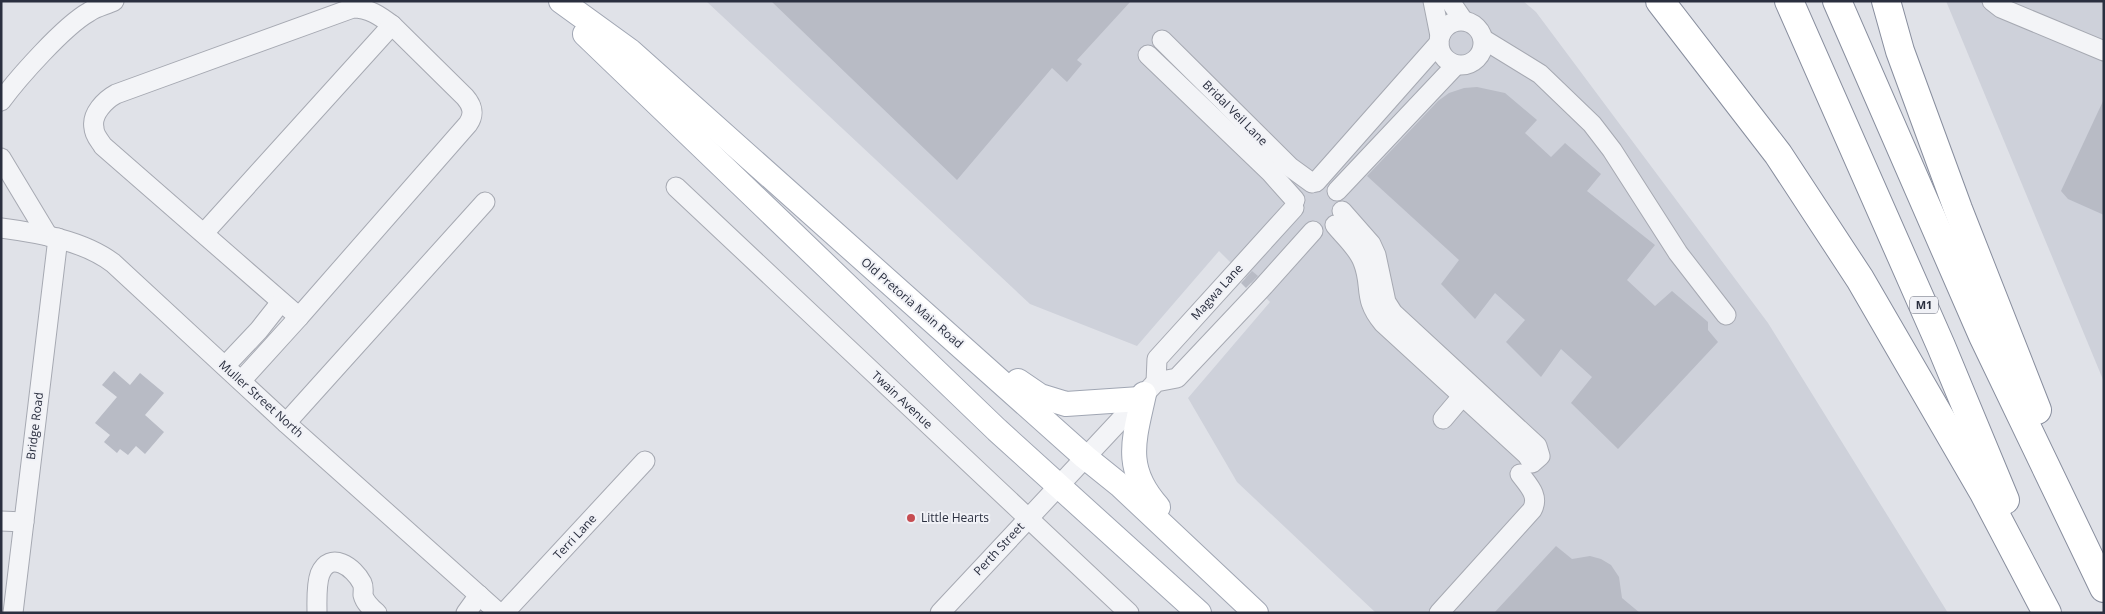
<svg xmlns="http://www.w3.org/2000/svg" width="2105" height="614" viewBox="0 0 2105 614" font-family="'Open Sans',sans-serif">
	<style>
		.built { fill: #ced1da }
		.building { fill: #b8bbc5 }
		.lines { fill: none; stroke-linecap: round; stroke-linejoin: round }
		.minor-casing { stroke: #a6a9b2; stroke-width: 21 }
		.major-casing { stroke: #a0a6b3; stroke-width: 26 }
		.highway-casing { stroke: #888e9e; stroke-width: 30 }
		.minor { stroke: #f3f4f7; stroke-width: 19 }
		.major { stroke: #fff; stroke-width: 24 }
		.highway { stroke: #fff; stroke-width: 28 }
		.poi-dot { fill: #c64c51; stroke: #f0f1f6; stroke-width: 2 }
		.labels { text-anchor: middle; stroke-width: 4; stroke-linejoin: round; paint-order: stroke }
		.shield { fill: #f0f1f6; stroke: #656976; stroke-width: 1 }
		.shield-label { font-size: 11px; font-weight: bold; fill: #2a2f3f }
		.street-label { font-size: 12px; fill: #2a2f3f; stroke: #f0f1f6 }
		.poi-label { font-size: 12px; fill: #2a2f3f; stroke: #f0f1f6; text-anchor: start }
	</style>
	<rect width="100%" height="100%" fill="#e0e2e8"/>
	<!-- built -->
	<g class="built">
		<path d="M706,1h817l13,11 232,311 180,290h-572l-139,-131 -49,-84 82,-96 -51,-51 -82,95 -107,-42z"/>
		<path d="M1946,1h158v381z"/>
	</g>
	<!-- building -->
	<g class="building">
		<path d="M771,1h360l-54,59 5,4 -15,18 -15,-14 -95,112z"/>
		<path d="M1477,87l28,6 32,27 -12,13 26,24 14,-14 36,31 -14,17 68,54 -28,35 28,26 17,-15 36,31v8l10,12 -100,107 -47,-46 21,-26 -31,-28 -20,28 -35,-35 19,-22 -30,-27 -20,26 -34,-35 18,-24 -92,-84 71,-75 11,-8 15,-5z"/>
		<path d="M2104,99v116l-36,-16 -7,-8z"/>
		<path d="M1252,271l6,5 -12,12 -5,-5z"/>
		<path d="M114,371l16,14 10,-12 24,20 -19,22 19,17 -19,22 -9,-8 -8,9 -8,-6 -3,4 -13,-11 6,-7 -15,-12 22,-26 -15,-12z"/>
		<path d="M1556,546l16,13 18,-3 11,3 10,6 8,12 3,21 18,15h-146z"/>
	</g>
	<g class="lines">
		<!-- minor casing -->
		<g class="minor-casing">
			<g id="minor">
				<path d="M1433,1l7,35"/>
				<path d="M1450,1l13,19"/>
				<path d="M1992,1l9,7 103,43"/>
				<path d="M353,8c16,0 27,8 39,17l73,72c7,8 10,17 3,27l-169,193 -196,-171c-3,-5 -9,-11 -9,-18 -3,-14 11,-28 22,-34z"/>
				<circle cx="1461" cy="43" r="22"/>
				<path d="M1483,39l57,35 52,50 20,26 66,103 48,62"/>
				<path d="M1162,40l128,127 22,16"/>
				<path d="M1148,55l123,118 24,27"/>
				<path d="M1,101c17,-23 63,-75 88,-89 7,-5 17,-7 25,-11"/>
				<path d="M1,158l47,78"/>
				<path d="M1316,182l123,-139"/>
				<path d="M676,187l453,426"/>
				<path d="M1337,191l119,-126"/>
				<path d="M1335,225c9,11 23,23 28,37 10,25 -1,36 20,61l144,132 5,8 8,-7 -3,-10 -144,-133 -7,-11 -10,-47 -5,-11 -29,-33"/>
				<path d="M1,228c37,5 81,12 112,35l173,160 213,190"/>
				<path d="M204,233l188,-208"/>
				<path d="M225,366l34,-36 22,-28"/>
				<path d="M241,381l58,-64"/>
				<path d="M1156,382l1,-23 137,-151"/>
				<path d="M1443,419l27,-32"/>
				<path d="M286,423l199,-221"/>
				<path d="M1,521l23,1"/>
				<path d="M13,613l45,-375"/>
				<path d="M317,613c0,-12 -1,-28 3,-39 10,-24 34,-7 42,9 2,4 1,8 1,12 2,8 8,13 14,18"/>
				<path d="M466,613l13,-18"/>
				<path d="M504,613l141,-152"/>
				<path d="M940,613l200,-214 16,-17 21,-4 84,-89 52,-58"/>
				<path d="M1439,613l93,-103c8,-14 -4,-25 -12,-36"/>
			</g>
		</g>
		<!-- major casing -->
		<g class="major-casing">
			<g id="major">
				<path d="M561,1l69,50 455,406 36,29 135,127"/>
				<path d="M585,34l412,396 202,183"/>
				<path d="M1018,381l22,15 26,8 74,-5"/>
				<path d="M1144,394c-10,46 -21,74 14,113"/>
			</g>
		</g>
		<!-- highway casing -->
		<g class="highway-casing">
			<g id="highway">
				<path d="M1660,1l118,153 82,125 124,214 63,120"/>
				<path d="M1789,1l152,345 64,154"/>
				<path d="M1837,1l146,335 121,252"/>
				<path d="M1886,1l14,50 58,158 79,201"/>
			</g>
		</g>
		<!-- minor -->
		<use href="#minor" class="minor"/>
		<!-- major -->
		<use href="#major" class="major"/>
		<!-- highway -->
		<use href="#highway" class="highway"/>
	</g>
	<!-- markers -->
	<circle class="poi-dot" cx="911" cy="518" r="5"/>
	<g class="labels">
		<!-- shield labels -->
		<rect class="shield" x="1910" y="296.5" width="28" height="17" rx="4"/>
		<g class="shield-label">
			<text x="1924" y="309">M1</text>
		</g>
		<!-- street labels -->
		<g class="street-label">
			<text transform="translate(1235 113) rotate(45)" y="4">Bridal Veil Lane</text>
			<text transform="translate(1217 292) rotate(-48)" y="4">Magwa Lane</text>
			<text transform="translate(912 303) rotate(41)" y="4">Old Pretoria Main Road</text>
			<text transform="translate(261 399) rotate(42)" y="4">Muller Street North</text>
			<text transform="translate(902 400) rotate(43)" y="4">Twain Avenue</text>
			<text transform="translate(35 426) rotate(-83)" y="4">Bridge Road</text>
			<text transform="translate(575 537) rotate(-47)" y="4">Terri Lane</text>
			<text transform="translate(999 549) rotate(-47)" y="4">Perth Street</text>
		</g>
		<!-- poi labels -->
		<g class="poi-label">
			<text x="921" y="522">Little Hearts</text>
		</g>
	</g>
	<!-- border -->
	<rect width="2105" height="614" fill="none" stroke="#2a2f3f" stroke-width="5"/>
</svg>
